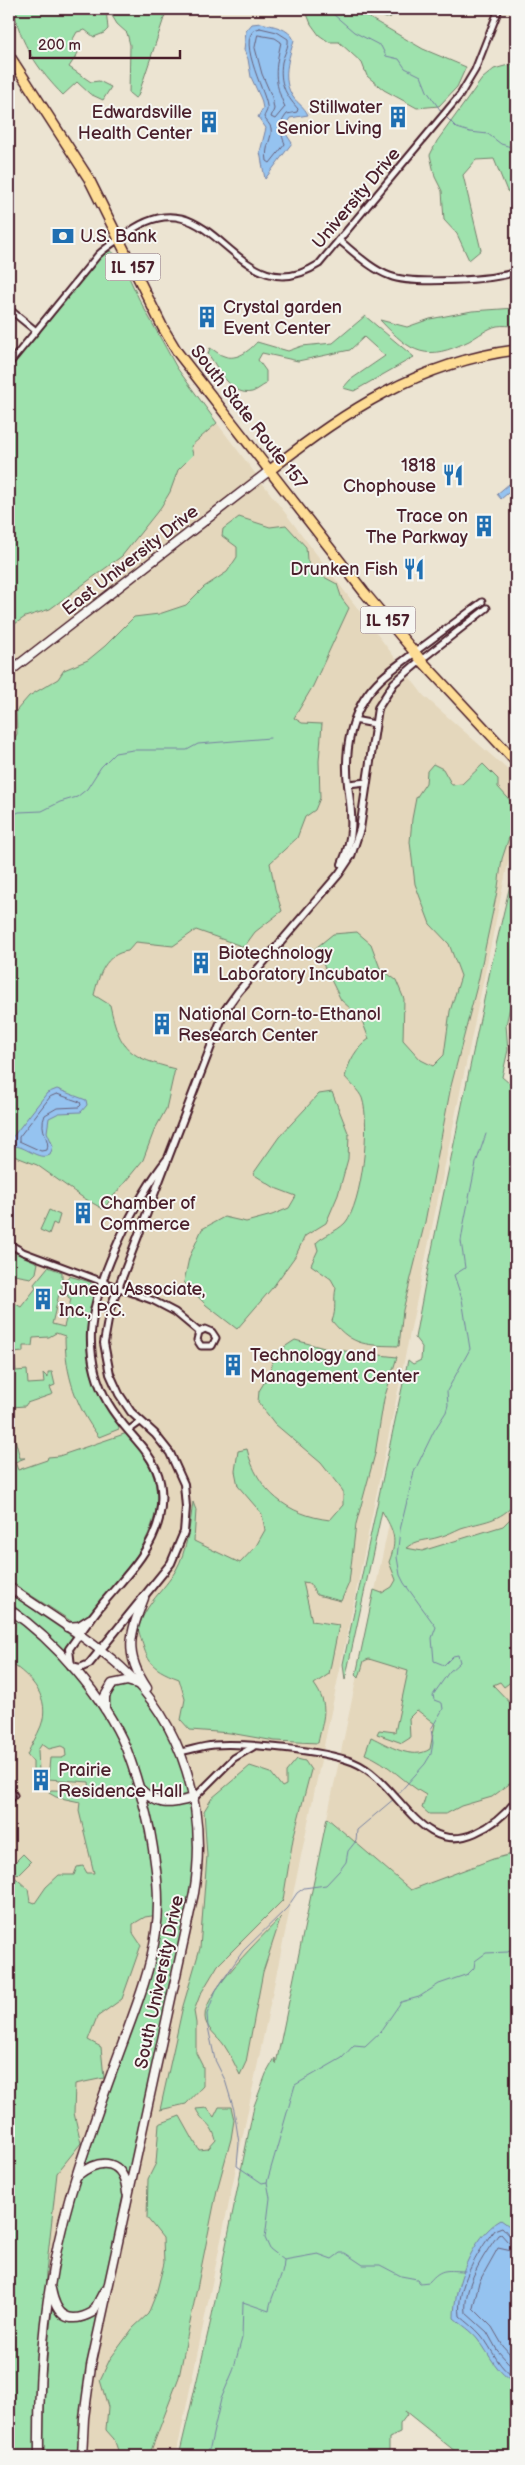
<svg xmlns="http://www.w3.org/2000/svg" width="525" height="2465" viewBox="0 0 525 2465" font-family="'Balsamiq Sans',sans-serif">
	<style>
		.built { fill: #e4d7bc }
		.green { fill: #9ee2ad; stroke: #74806c }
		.water { fill: #95c3f0; stroke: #7781a1 }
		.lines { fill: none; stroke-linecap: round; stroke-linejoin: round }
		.shore { stroke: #68617a; stroke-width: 1 }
		.stream { stroke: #7781a1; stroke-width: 1 }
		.minor-casing { stroke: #4a1f2b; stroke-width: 9 }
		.tertiary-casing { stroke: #4a1f2b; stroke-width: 10 }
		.secondary-casing { stroke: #4a1f2b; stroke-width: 11 }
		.primary-casing { stroke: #4a1f2b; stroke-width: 12 }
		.minor { stroke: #f6f6f2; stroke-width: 5 }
		.tertiary { stroke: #f6f6f2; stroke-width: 6 }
		.secondary { stroke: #f6f6f2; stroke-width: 8 }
		.primary { stroke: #fedd96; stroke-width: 9 }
		.labels { text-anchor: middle; stroke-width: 4; stroke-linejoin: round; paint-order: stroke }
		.shield { fill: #f6f6f2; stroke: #7e6067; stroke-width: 1 }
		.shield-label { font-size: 16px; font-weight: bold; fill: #4a1f2b }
		.poi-label { font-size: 18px; fill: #4a1f2b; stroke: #f6f6f2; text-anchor: start }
		.street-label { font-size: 18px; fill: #4a1f2b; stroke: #f6f6f2 }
	</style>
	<rect width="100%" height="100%" fill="#ece4d2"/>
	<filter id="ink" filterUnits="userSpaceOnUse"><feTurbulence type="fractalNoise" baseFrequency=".02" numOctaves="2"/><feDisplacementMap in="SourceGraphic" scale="10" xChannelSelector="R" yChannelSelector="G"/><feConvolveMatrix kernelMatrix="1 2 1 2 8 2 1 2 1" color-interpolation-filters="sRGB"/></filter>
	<g filter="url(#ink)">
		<!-- built -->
		<g class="built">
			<path d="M217,423l207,273 92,81v47l-340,1632h-167v-1869l76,-48z"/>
			<path d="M516,984v69l-5,-8 -3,-21z"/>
			<path d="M462,1178l54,43v665l-44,57 -145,-125z"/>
		</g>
		<!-- green -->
		<g class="green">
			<path d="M14,9h92l2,20 -4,4 -10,4 -9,-7 -8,2 -4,7 5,14 -9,14 22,15 8,-1 12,6 -8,13 -13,-6 -13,-12 -14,13c-24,-24 -44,-53 -49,-86z"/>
			<path d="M108,9h59l-29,87 -3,2 -6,-5 1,-48 -3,-12 -10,-9z"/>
			<path d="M305,9h49l69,40 43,18 -9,20 -18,19 -22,2 -33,-18 -17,-14 -5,-13 -23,-21h-10l-10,-7 -8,-11z"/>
			<path d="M368,9h20l3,8 -5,1z"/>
			<path d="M516,60v137l-9,-6 -13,-32 -18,1 -13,15 18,75 -12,10 -12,-26 -13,-14 -2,-29 -7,-14 -5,-22 7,-14 45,-62 12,-10 18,-5z"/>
			<path d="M111,251l9,7 19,41 38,69 40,55 -26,23 2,9 -15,15 -8,22 -9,15 -39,49 -72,53 -25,8 -16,11v-260l94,-114z"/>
			<path d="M516,308v18c-6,0 -13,-1 -19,0 -9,2 -19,10 -28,15 -43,21 -57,13 -89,-21l27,7 23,-8 42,-8z"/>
			<path d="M365,316l49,41 -60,34 -11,-3 7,-8 35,-24 -21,-19 -14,13 -52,11 -36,-8 -4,7 8,11v13c-4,2 -10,7 -14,8 -21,5 -34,-25 -44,-38l2,-6c5,2 9,7 14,8 13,5 26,-6 33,-14l31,9 14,-5 31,-3z"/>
			<path d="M239,517l31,10 16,-2 20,22 1,13 6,11 24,13 5,15 7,9 -36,78 -19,32 8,5 20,1 -3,37 1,37 -5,12 -10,7 -8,21 -27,25 5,26 7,22 -27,21 -11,15 -48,-17 -23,16 -37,-4 -8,9c-23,3 -29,24 -34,44l16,10c10,47 20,52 65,64l-9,40 -12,22 -11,29 -40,49 -21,-12 -45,-32 -28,-11v-412h3l5,-8 -1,-23 13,-15 29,-17 6,-9 24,-10 17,-14 29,-29 25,-3 27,-9 18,-18 23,-15 10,-15v-10l-15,-11 1,-7z"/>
			<path d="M433,764l10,5 9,16 10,-1 21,-20 15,15v8l18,20v9l-14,43 -4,28 -20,95 -27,104 -26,136 -22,88 -4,36c-31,-1 -46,1 -67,-25 5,-12 1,-21 4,-33l-5,-9 -20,-14 7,-15 -2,-7c8,-8 20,-11 29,-20 17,-19 26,-100 17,-125 -3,-7 -12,-15 -17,-21 4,-16 11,-29 24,-38l-8,-21 -20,-18 -18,-36 -11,-13 21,-17 24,-2 14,12 9,24 16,12 8,19 -1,41 18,20 12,6 11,-11 6,-44 11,-35 -12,-32 -19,-20 -15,-40 -5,-42 2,-23 4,-21 10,-15 1,-12z"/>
			<path d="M516,870v110l-10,45 2,25 -6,27 14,12v413c-16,20 -33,19 -55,26 -7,3 -14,7 -22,9 -12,4 -22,2 -33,11l16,3 81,-25 13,-13v165l-12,9 -4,-5 -7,3 23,24v70l-24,18 -31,9 -15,8h-17l-7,-6 4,-13c-22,-12 -37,-32 -61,-41l6,-17c17,8 41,24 59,12l5,-25 -18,-14 -8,8 1,20 -8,5 -25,-9 2,-4 16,2 13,-61 -39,-12 -5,2 -5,17 -3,-3 18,-85 8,3 10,-6 4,-7 -7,-18c9,-23 5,-30 -7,-51l-37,169 -2,-16 65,-304 5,4 8,-4 1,-13 -7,-9 12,-65 63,-302 20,-86z"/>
			<path d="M332,1092l17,43 -1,24 -10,36 -12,28 -21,13 -9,19 -23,32 -36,42 -31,-24 -22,-23 5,-24 13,-29 22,-12 22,5 26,-7 17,-7 7,-12 -21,-8 -22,-14 26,-37 40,-43z"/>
			<path d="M49,1210l11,5 -3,10 -4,-2 -4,11 -9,-4z"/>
			<path d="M9,1250l29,13 -2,10 -5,5 -22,-4z"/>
			<path d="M48,1267l14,5v23l-3,-1 -7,30 12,3 7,-28 -3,-2c-2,-8 -5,-15 1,-21l21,6 6,5c1,12 -6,23 -8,34 -5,39 8,73 31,104v4l-20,8c-23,-30 -34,-63 -34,-101l-9,-3 -7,4 -16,1 -1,8h-9v6l-9,1 2,18 11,-1 1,14 16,-1 -1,-10 5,5v-6h4l3,13 -5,2 3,7 -26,9 -2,3 -13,1 3,32 5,19h5l-10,4 3,8 29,-10 1,-3 11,-1 68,-23c7,6 11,14 16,22 42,62 -22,121 -59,166l-10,2 -65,-42v-281l12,7 15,-19 -2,-4z"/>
			<path d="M295,1340l33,9 69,8 -13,42 -9,55 -19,70 -7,59 -8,18 -24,-6 -8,-12 -6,-1 9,39 27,4 -10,49 -15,10c16,22 9,34 4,59l-43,-2 -45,-8 -40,-3 -9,-10 4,-21 -6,-20c-32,-12 -31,-18 -41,-50 9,-28 25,-37 38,-59 11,-20 14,-45 17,-68l3,8 -2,31 46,22 16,-17 9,-16 -3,-16 -24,-28 -3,-15 3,-20 9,-2c10,42 41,66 83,71l13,-15v-14l-22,-28 -46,-39 -17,-22 1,-11 11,-18 5,-20z"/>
			<path d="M9,1593l64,44 -10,13 -54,-46z"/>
			<path d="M9,1609l25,20 68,77 6,-17 19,-8 21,15 38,70 12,97 -87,414 -12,26 -14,13 -24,-2 -11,-29 21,-91 69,-196 18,-83 -13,2 -12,7v9l8,12 -19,54 -25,18 -9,23 13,7 3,31 -29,6 -1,29 7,30 -24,30 -11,100 -7,183h-30v-584l19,17 2,12 5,2 11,-16 13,-12h15l3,-8 6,-1 4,7h7l-15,-62 1,-9 -24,-5 -7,-4 2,-3 39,1 -1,-9 -41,-3 2,-21h12l4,-2 -1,-8 -4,-2 -12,3 -7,-5 -4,6 1,22h-6v-10l-6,-7c4,-10 10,-19 14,-29 10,-28 -9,-49 -32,-64z"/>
			<path d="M297,1759l8,2 6,9 -18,69 -10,61 -65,65 -18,30 -6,16 2,12v30l7,14v19l-17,18 -26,6 23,-104 17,-58 7,-92 -3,-45 8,-13 38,-32 21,7 11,14 4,-2v-13z"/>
			<path d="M327,1818l84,72 82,-31 23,-6v603h-55l-56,-45 2,4 -7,9v9l-11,5v13l14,5h-224l32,-136 43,-214 12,-32 9,-16 1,6z"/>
			<path d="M23,1854l8,8 -13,13 -8,-8z"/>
			<path d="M281,1917l-18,55 -17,90 -6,13c-5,-10 -10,-21 -16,-30 -6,-9 -19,-17 -19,-28 -2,-24 59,-82 76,-100z"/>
			<path d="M219,2107h12l3,13 -3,19 -14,51 -38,187 -30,79h-29l-6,-17 -8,-9 2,-23 -8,-27 10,-21 23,-31 15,-14 8,-20 8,-31 -1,-25 -16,-20 1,-39 8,-16 3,-39 21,-8 19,34 9,-1 8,-9c-5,-19 -13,-16 -20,-31l11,-1 7,9z"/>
			<path d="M52,2307c11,17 28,20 45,8l1,2 -14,70 -7,69h-34l2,-76z"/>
		</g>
		<!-- water -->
		<g class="water">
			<path d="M261,23c12,3 28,5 33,17 -5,18 -13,39 -1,57 5,7 11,9 15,18l-18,3 -5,8 1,8 6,9 -27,36 -5,-27 6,-24 -8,-11 5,-9 -2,-9 -10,-22 -3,-18 -4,-9 2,-19 6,-7z"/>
			<path d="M509,484l5,4 -13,11 -4,-5z"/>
			<path d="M57,1089l29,11 1,5 -6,7 -22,1 -10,5 -2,14 6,14 -3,9c-13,6 -24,-10 -38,-9l-1,-7 36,-46z"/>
			<path d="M501,2220l11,8 4,10v145c-19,-9 -26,-28 -38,-44 -6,-8 -16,-14 -24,-21 0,-32 18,-82 47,-98z"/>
		</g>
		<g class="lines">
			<!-- shore -->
			<g class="shore">
				<path d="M260,28l17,4 11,7c1,8 -4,15 -6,23 -3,21 3,32 16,47l-1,3 -10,2c-9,11 -7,17 -2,30l-15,19 -3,-2c-3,-15 6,-23 4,-33 -1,-4 -5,-7 -7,-11 1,-4 4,-6 3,-11 -1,-14 -35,-74 -7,-78z"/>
				<path d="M258,35l17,3 6,4c-6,28 -8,38 4,65l-10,12 -4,-2 3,-8 -2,-12 -10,-23 -7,-26z"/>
				<path d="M57,1094l23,8 1,3 -2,2 -22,1 -12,7c-7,16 6,24 2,35l-6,1 -22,-10v-4l31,-40z"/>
				<path d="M516,2238l-5,-1 -9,-10 -8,3c-17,24 -38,56 -34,86 7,6 15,12 21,19 12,14 17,34 35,43"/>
				<path d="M516,2244l-8,-2 -7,-8 -3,1c-15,21 -35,51 -32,78l21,19 10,18 19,21"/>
				<path d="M516,2252l-18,-4 -19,34 -6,26 19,19 11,19 13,15"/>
			</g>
			<!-- stream -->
			<g class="stream">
				<path d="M320,9l13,5 21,18 27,14 5,10 13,3 6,9 16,8 6,15 16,23"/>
				<path d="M446,117l11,11 13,4 18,2 13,10 10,3 5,4"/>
				<path d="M9,817l10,-5 23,-1 18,-9 17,-5 10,-8 14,-22 14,-14 18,-3h54l11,-6 72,-6"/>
				<path d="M397,1795l28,-31 6,-10 2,-11 -2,-14 12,-20 -1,-6 -8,-3 -1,-5 16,-23 11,-10 -2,-7 -5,1 -9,9 -10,-4 -2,-23 4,-11 -32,-44 -4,-8 -3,-18 3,-27 14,-58 20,-41 12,-19 2,-7 -1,-14 23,-42 -8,-50 -8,-24 11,-7 -4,-27 3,-18 12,-60 10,-29"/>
				<path d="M267,2182l-5,1 -25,-17 2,-23 -5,-33 -9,-30 -10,-20 -7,-33 -1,-13 9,-24 27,-39 44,-43 10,-15 7,-5 22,-3 14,-15 6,-8 2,-11 8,-10 1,-11 38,-32"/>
				<path d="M284,2260l-14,-11 -5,-11 5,-40 -3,-16 28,-97 47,-27 12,-13 11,1 16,-15 20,-29 18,-5 20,-13 29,-10 6,-6 1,-7 11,-8 22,-1 8,-8"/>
				<path d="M284,2260l34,-6 14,5 8,-6h5l18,12h17l21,11 16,3 3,4 9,-1c13,-15 18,-11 36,-11"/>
				<path d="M204,2456l6,-9 11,-48 12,-28 9,-33 1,-36 26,9c2,-18 15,-33 15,-50"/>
			</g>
			<!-- minor casing -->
			<g class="minor-casing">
				<g id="minor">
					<path d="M339,240c16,13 32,29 51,36 22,9 103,4 126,-4"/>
					<path d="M9,309l27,22"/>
					<path d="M9,364l89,-109c7,-7 15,-12 24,-18 92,-74 111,82 197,27l141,-169 15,-25 24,-61"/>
					<path d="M415,652l67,-50"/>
					<path d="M421,660l66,-52"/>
					<path d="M354,720l21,4"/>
					<path d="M348,784l19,-2"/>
					<path d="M9,1244l14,8 131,49 21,11 24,20 -2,8 4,6h11l4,-8 -4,-6 -7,-3 -6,3"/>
					<path d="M129,1430l11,-8"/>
					<path d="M180,1752c11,-2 22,-6 34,-7 33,-2 108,5 139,17 47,19 66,96 122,71 16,-7 31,-19 41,-33"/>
					<path d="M9,1788l5,7 -5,6"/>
					<path d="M194,1798l40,-40 19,-11"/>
				</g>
			</g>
			<!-- tertiary casing -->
			<g class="tertiary-casing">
				<g id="tertiary">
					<path d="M342,864c13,-30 10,-48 6,-79 -4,-35 3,-75 28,-101 11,-12 26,-21 39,-32"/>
					<path d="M168,1158c-32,40 -74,124 -77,175 -1,24 5,49 17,70 24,42 64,55 51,116 -8,33 -35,59 -56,84 -12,15 -23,30 -34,46l2,17 9,2 9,-4 82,-101 13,-31 2,-25 -2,-23 -14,-31 -15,-19 -24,-22 -12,-18 -9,-20 -6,-31 6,-34 115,-299 13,-18 101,-118 12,-18 9,-27 18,-121 16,-25 27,-23"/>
				</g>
			</g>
			<!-- secondary casing -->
			<g class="secondary-casing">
				<g id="secondary">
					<path d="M9,672l260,-201"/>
					<path d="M9,1587c37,26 78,50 112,80 63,57 87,143 73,226l-103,473 -7,52 -2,38"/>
					<path d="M144,1598c-14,36 -21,55 3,90"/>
					<path d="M9,1609c45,31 95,87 117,139 10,26 18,56 24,83 6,33 11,67 6,101 -5,36 -18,70 -31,105 -19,51 -38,103 -54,156 -26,89 -33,171 -32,263"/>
					<path d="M67,1627l12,-1 11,-7"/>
					<path d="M105,1709v-13l7,-12 15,-3 10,3"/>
					<path d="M139,1788c21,20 30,16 55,10"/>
					<path d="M78,2175c23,-18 46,-16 49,18"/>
					<path d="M51,2289c5,26 17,37 42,23l11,-21"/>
				</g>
			</g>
			<!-- primary casing -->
			<g class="primary-casing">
				<g id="primary">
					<path d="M9,55l80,124 74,149 15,25 186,239 57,68 95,102"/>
					<path d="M269,471c74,-59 151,-109 247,-121"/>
				</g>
			</g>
			<!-- minor -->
			<use href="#minor" class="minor"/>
			<!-- tertiary -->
			<use href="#tertiary" class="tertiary"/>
			<!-- secondary -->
			<use href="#secondary" class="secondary"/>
			<!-- primary -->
			<use href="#primary" class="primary"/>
		</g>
	</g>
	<!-- icons -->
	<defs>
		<g id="building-bare" transform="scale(1.725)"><path d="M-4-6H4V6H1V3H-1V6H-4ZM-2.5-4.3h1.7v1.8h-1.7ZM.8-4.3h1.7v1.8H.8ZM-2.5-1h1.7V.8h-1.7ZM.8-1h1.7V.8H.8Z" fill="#1f6fb2" stroke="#f6f6f2" stroke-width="2.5" paint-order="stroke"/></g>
		<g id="bank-bare" transform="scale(1.725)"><path d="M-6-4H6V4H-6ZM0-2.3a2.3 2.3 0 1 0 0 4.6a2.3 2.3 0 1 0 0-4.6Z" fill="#1f6fb2" stroke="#f6f6f2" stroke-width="2.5" paint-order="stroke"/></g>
		<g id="restaurant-bare" transform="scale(1.725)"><path d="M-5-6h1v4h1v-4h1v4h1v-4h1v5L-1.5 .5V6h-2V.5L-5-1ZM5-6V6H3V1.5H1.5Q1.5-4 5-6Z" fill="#1f6fb2" stroke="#f6f6f2" stroke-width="2.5" paint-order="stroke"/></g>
	</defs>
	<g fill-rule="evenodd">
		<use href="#building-bare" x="398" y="117"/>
		<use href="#building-bare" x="209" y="122"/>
		<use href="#bank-bare" x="63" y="236"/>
		<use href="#building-bare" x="207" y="317"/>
		<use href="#restaurant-bare" x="453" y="475"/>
		<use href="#building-bare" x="484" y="526"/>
		<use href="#restaurant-bare" x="414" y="569"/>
		<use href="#building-bare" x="201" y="963"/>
		<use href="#building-bare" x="162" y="1024"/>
		<use href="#building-bare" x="83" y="1213"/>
		<use href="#building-bare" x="43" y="1299"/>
		<use href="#building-bare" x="233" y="1365"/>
		<use href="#building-bare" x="41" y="1780"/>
	</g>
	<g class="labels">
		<!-- shield labels -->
		<g class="shield">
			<rect x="105.5" y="253.5" width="55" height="27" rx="4"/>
			<rect x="360.5" y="606.5" width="55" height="27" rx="4"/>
		</g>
		<g class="shield-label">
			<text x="133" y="273">IL 157</text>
			<text x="388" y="626">IL 157</text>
		</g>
		<!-- poi labels -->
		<g class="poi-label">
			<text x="382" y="113" text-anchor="end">Stillwater<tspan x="382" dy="21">Senior Living</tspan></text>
			<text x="192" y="118" text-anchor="end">Edwardsville<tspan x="192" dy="21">Health Center</tspan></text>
			<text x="80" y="242">U.S. Bank</text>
			<text x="223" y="313">Crystal garden<tspan x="223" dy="21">Event Center</tspan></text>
			<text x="436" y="471" text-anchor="end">1818<tspan x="436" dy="21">Chophouse</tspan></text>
			<text x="468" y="522" text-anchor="end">Trace on<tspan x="468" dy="21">The Parkway</tspan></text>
			<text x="398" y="575" text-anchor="end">Drunken Fish</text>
			<text x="218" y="959">Biotechnology<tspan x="218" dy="21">Laboratory Incubator</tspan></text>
			<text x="178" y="1020">National Corn-to-Ethanol<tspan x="178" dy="21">Research Center</tspan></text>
			<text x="100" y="1209">Chamber of<tspan x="100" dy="21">Commerce</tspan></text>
			<text x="59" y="1295">Juneau Associate,<tspan x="59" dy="21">Inc., P.C.</tspan></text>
			<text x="250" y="1361">Technology and<tspan x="250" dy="21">Management Center</tspan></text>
			<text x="58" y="1776">Prairie<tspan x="58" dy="21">Residence Hall</tspan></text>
		</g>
		<!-- street labels -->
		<g class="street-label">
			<text transform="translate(356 198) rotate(-50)" y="6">University Drive</text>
			<text transform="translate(249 417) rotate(52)" y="6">South State Route 157</text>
			<text transform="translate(130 560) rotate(-38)" y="6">East University Drive</text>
			<text transform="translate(159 1982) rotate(-78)" y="6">South University Drive</text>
		</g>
	</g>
	<!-- margin -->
	<rect width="525" height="2465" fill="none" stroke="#f6f6f2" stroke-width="30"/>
	<rect x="15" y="15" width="495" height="2435" fill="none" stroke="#4a1f2b" stroke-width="2" filter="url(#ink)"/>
	<!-- scale -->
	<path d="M30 50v8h150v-8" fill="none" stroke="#4a1f2b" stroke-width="2.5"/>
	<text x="38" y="50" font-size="15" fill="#4a1f2b" stroke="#f6f6f2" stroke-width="4" paint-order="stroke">200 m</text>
</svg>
